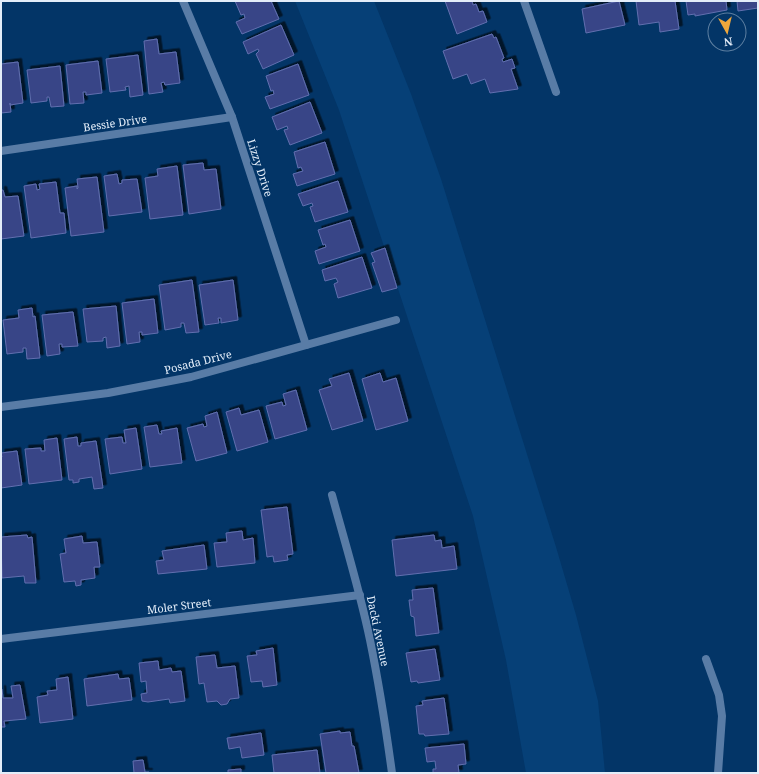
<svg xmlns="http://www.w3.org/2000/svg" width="759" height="774" viewBox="0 0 759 774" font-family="'Noto Serif',serif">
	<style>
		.built { fill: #064077 }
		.building { fill: #394587; stroke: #616faf; filter: url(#shadow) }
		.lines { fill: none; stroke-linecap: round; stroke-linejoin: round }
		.minor { stroke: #597ca6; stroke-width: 8 }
		.labels { text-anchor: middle; stroke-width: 3; stroke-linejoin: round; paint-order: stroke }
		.street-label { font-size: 11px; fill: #e3edf9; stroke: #033567 }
	</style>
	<defs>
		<filter id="shadow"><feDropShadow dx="3.5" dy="-3.5" stdDeviation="0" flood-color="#0009"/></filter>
	</defs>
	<rect width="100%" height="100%" fill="#033567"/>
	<!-- built -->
	<path class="built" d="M295,1h79l37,93 30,85 115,368 20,68 22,86 7,72h-79l-20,-113 -33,-144 -134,-406z"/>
	<!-- building -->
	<g class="building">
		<path d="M235,1h36l8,18 -37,15 -6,-12 9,-4 -1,-4 -3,1z"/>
		<path d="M445,1h27l1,4 3,-1 3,8 4,-1 4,11 -30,12z"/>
		<path d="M619,1l6,24 -39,8 -4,-24z"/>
		<path d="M636,1h39l4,28 -19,3 -1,-10 -20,3z"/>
		<path d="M686,1h40l1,9 -32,6v-2l-7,1z"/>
		<path d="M737,1h21v7l-20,3z"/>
		<path d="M281,25l13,30 -31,14 -7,-15 3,-3 -1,-2 -10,5 -5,-12z"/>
		<path d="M492,34l2,4 2,-1 8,21 -2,1 1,3 9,-3 3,9 -4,1 7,20 -28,4 -5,-14 -14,5 -4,-10 -14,5 -10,-28z"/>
		<path d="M157,39l2,15 17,-2 4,31 -15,2 -1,-3 -3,1 2,9 -14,2 -5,-53z"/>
		<path d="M138,55l5,40 -13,2 -1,-11 -4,1 1,3 -16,2 -4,-33z"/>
		<path d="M98,61l4,32 -16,2v-3h-3l1,11 -14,1 -4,-39z"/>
		<path d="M18,62l5,41 -13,2v-2l1,9 -10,1v-49z"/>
		<path d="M298,64l11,31 -39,14 -5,-12 9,-3 -1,-4 -2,1 -5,-15z"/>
		<path d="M60,66l4,40 -13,1 -2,-10h-2v4l-16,2 -4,-33z"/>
		<path d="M310,102l12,31 -32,12 -6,-15 4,-1 -1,-3 -10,4 -5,-13z"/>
		<path d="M325,142l10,32 -38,12 -4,-12 10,-3 -2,-4 -3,1 -4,-16z"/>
		<path d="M203,163l1,7 12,-1 5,40 -32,5 -6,-49z"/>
		<path d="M177,166l6,49 -33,4 -5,-41 13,-2 -1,-7z"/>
		<path d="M117,174l2,10 3,-1v-3l15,-1 5,33 -33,4 -5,-40z"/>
		<path d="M97,177l7,55 -33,4 -6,-48 12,-2v3l1,-1 -1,-9z"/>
		<path d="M338,181l10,31 -33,10 -5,-15 3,-1 -1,-3 -9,3 -5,-12z"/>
		<path d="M56,182l4,31h4l2,20 -35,5 -7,-52 12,-2 1,6 3,-1 -1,-5z"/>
		<path d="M1,190h2l2,7 13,-1 6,40 -23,3z"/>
		<path d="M350,220l10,31 -41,13 -4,-13 11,-4 -1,-3 -2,1 -5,-15z"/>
		<path d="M385,248l12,40 -15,4 -10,-29 3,-1 -4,-9z"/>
		<path d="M362,257l10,31 -34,10 -4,-14 4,-2 -2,-4 -11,3 -3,-11z"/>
		<path d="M192,280l7,52 -13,1 -2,-10h-3v4l-16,3 -6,-45z"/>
		<path d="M233,280l5,40 -17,3v-5h-3l1,5 -14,2 -6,-40z"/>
		<path d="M154,299l4,34 -16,2v-3h-3l1,10 -13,2 -5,-41z"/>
		<path d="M116,306l4,40 -13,2 -1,-11 -3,1v3l-16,1 -4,-33z"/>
		<path d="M32,308l1,9 2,-1 5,42 -13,1 -1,-11h-3v4l-16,2 -4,-34 16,-2 -1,-8z"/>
		<path d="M73,312l5,34 -16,1v-3h-3l1,10 -13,2 -5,-41z"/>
		<path d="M349,373l14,48 -31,9 -13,-40 13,-4 -3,-7z"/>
		<path d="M380,373l3,9 13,-4 12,43 -32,9 -14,-51z"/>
		<path d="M296,390l11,40 -32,9 -9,-33 16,-4 1,4 3,-1 -3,-11z"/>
		<path d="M239,408l2,7 18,-5 9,32 -31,9 -11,-39z"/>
		<path d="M217,412l10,41 -31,8 -9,-33 16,-4 1,3 3,-1 -2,-10z"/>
		<path d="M157,425l2,9h3l-1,-3 16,-3 5,35 -32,4 -6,-40z"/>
		<path d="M136,428l6,41 -32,5 -5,-35 17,-2 1,6h3l-2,-13z"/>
		<path d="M77,437l1,9h3v-3l15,-2 7,47 -9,1 -2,-12 -13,2v3l-6,1v-3h-4l-5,-41z"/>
		<path d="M57,438l5,42 -33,4 -4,-35 16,-1v3h4l-1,-11z"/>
		<path d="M17,451l5,34 -21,3v-31h1l-1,-4z"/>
		<path d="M287,507l6,47 -6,1 1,5 -14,2 -1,-6 -6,1 -6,-47z"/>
		<path d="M242,531l1,9 10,-2 2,25 -38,4 -3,-24 13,-1 -1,-9z"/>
		<path d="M27,535l1,3 4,-1 4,46h-11l-1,-7 -22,2 -1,-41z"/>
		<path d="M434,535l1,6 6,-1 1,8 12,-2 3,23 -61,7 -4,-36z"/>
		<path d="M82,536l1,7 14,-1 3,25h-6l1,11 -14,2v5l-5,1 -1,-5 -11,1 -4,-28 6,-1 -2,-14z"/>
		<path d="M204,545l3,24 -49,5 -2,-13 8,-1 -2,-9z"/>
		<path d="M433,588l6,45 -23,3 -2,-19 -3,-1 -2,-16h4l-1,-10z"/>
		<path d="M273,648l4,37 -14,2 -1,-6 -11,1 -4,-26 10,-1 -1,-4z"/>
		<path d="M435,649l5,31 -22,3 -1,-2 -6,1 -5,-29z"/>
		<path d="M215,655l2,13 18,-2 4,32 -9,1 -3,5 -6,1 -4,-4 -10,1 -3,-19 -5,1 -3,-27z"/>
		<path d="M158,661l1,9 12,-2 1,4 9,-1 4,30 -15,2 -1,-4 -21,3 -6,-1 -1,-7 6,-1 -1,-12 -5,1 -2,-19z"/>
		<path d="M118,674l1,5 10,-1 3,22 -45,6 -3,-27z"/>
		<path d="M68,677l5,42 -33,4 -3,-26 11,-2 -1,-4 10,-1 -1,-11z"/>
		<path d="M20,685l6,34 -22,2 1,6h-4v-38h1l1,9h10l-2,-12z"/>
		<path d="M444,698l5,36 -24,2 -1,-2h-5l-3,-28 7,-1 -1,-4z"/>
		<path d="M340,731v2l10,-1 2,14h2l5,27h-33l-6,-39z"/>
		<path d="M261,733l3,22 -22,3 -2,-11 -11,2 -2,-11z"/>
		<path d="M464,744l2,20 -8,1 1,8h-26v-4h3l-1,-8 -8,1 -2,-14z"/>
		<path d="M317,750l3,23h-46l-2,-18z"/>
		<path d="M143,760l2,12h4v1h-15l-1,-12z"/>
		<path d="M241,769v4h-13v-3z"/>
	</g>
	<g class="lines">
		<!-- minor -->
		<g class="minor">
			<path d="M183,1l49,116 74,228"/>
			<path d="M524,1l32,91"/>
			<path d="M1,151l231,-34"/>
			<path d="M1,407l107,-14 83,-16 205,-57"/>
			<path d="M332,495c13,48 28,96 38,145 9,44 16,89 22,133"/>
			<path d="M1,639l359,-44"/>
			<path d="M706,659l13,36 3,21 -4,57"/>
		</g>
	</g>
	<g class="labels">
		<!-- street labels -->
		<g class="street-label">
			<text transform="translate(115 123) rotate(-8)" y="4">Bessie Drive</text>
			<text transform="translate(260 168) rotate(72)" y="4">Lizzy Drive</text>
			<text transform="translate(198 362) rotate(-14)" y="4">Posada Drive</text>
			<text transform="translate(179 606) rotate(-7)" y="4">Moler Street</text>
			<text transform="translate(378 631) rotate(78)" y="4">Dacki Avenue</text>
		</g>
	</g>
	<!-- border -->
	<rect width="759" height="774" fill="none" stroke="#e3edf9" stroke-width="4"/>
	<!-- north arrow -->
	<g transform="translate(727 32) rotate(172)"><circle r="19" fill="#033567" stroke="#5d7fa1"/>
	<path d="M0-3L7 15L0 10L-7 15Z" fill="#eea73c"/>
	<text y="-6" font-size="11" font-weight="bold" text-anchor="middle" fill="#e3edf9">N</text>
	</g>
</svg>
